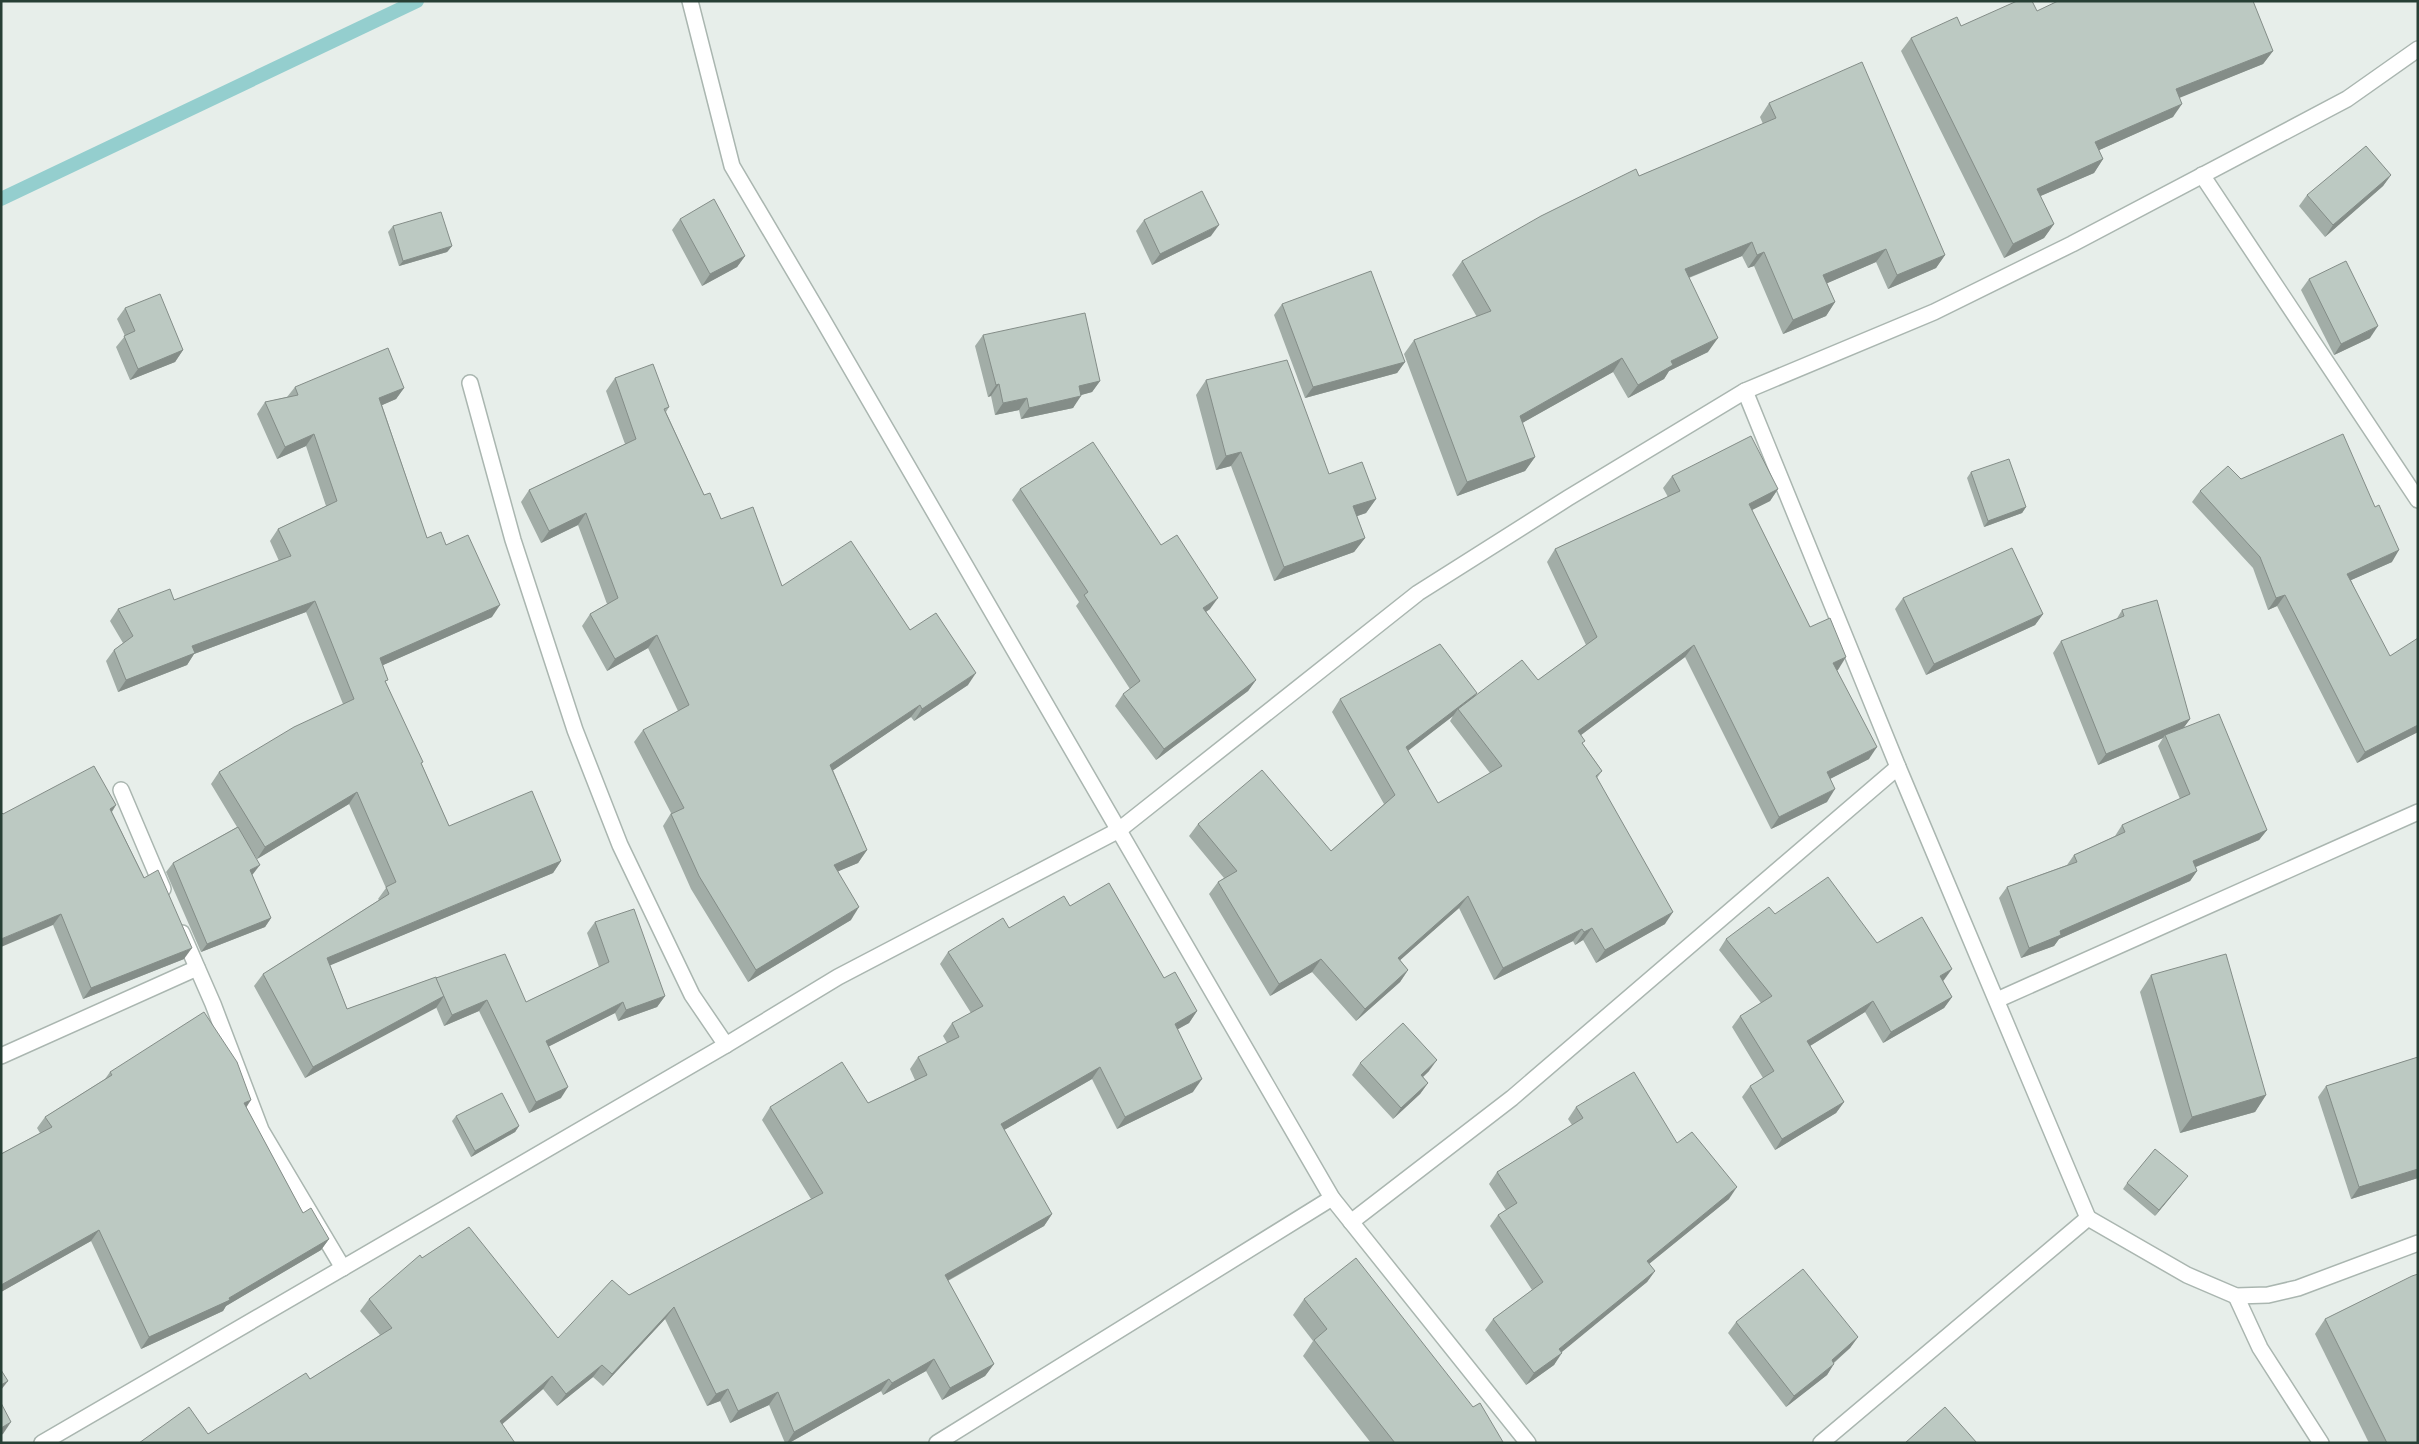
<svg xmlns="http://www.w3.org/2000/svg" width="2419" height="1444" viewBox="0 0 2419 1444" font-family="'Asap Condensed',sans-serif">
	<style>
		.lines { fill: none; stroke-linecap: round; stroke-linejoin: round }
		.stream { stroke: #94cece; stroke-width: 14 }
		.street-casing { stroke: #aab6b0; stroke-width: 18 }
		.street { stroke: #fff; stroke-width: 15 }
		.wall { fill: #a2ada7; fill-rule: evenodd }
		.shaded-wall { fill: #848d88 }
		.building { fill: #bcc9c2; stroke: #848d88 }
	</style>
	<rect width="100%" height="100%" fill="#e7eeea"/>
	<g class="lines">
		<!-- stream -->
		<path class="stream" d="M1,199l416,-198"/>
		<!-- street casing -->
		<g class="street-casing">
			<g id="street">
				<path d="M690,1l42,165 88,149 512,883 196,245"/>
				<path d="M2202,175l216,325"/>
				<path d="M470,383l43,157 62,190 45,115 72,150 34,50"/>
				<path d="M1745,391l153,376 190,451 -267,225"/>
				<path d="M121,790l42,99"/>
				<path d="M182,933l31,71 48,126 82,138"/>
				<path d="M1997,1000l421,-188"/>
				<path d="M1,1056l196,-88"/>
				<path d="M2088,1218l99,57 49,21 32,-1 30,-7 120,-45"/>
				<path d="M1351,1222l161,-124 386,-331"/>
				<path d="M2236,1296l24,52 61,95"/>
				<path d="M42,1443l684,-398 112,-68 281,-147 299,-237 150,-95 177,-107 189,-79 138,-68 275,-145 71,-50"/>
				<path d="M937,1443l395,-245"/>
			</g>
		</g>
		<!-- street -->
		<use href="#street" class="street"/>
	</g>
	<!-- wall -->
	<g class="wall">
		<path d="M2037,11l236,40 -10,13 -83,33 -7,20 -74,33 4,9 -9,14 -54,23 14,28 -10,14 -40,20 -103,-207 10,-13z"/>
		<path d="M1769,103l176,152 -9,13 -48,21 -12,-27 -49,21 8,19 -9,14 -43,18 -29,-68 -6,2 -6,-12 -53,22 19,74 -39,19 -5,8 -36,19 -15,-26 -91,51 13,34 -10,14 -68,25 -53,-142 10,-14 63,-23 -25,-42 10,-14 177,-85 124,-52 -3,-7z"/>
		<path d="M2391,175l-8,11 -58,51 -26,-31 8,-11z"/>
		<path d="M680,219l65,37 -8,11 -35,19 -30,-56z"/>
		<path d="M1144,220l67,16 -59,29 -16,-34z"/>
		<path d="M393,226l59,20 -5,6 -48,14 -11,-34z"/>
		<path d="M2309,279l61,59 -36,17 -33,-65z"/>
		<path d="M1282,304l123,58 -8,11 -92,25 -31,-83z"/>
		<path d="M125,308l58,42 -8,12 -45,18 -14,-33 9,-11 -8,-17z"/>
		<path d="M983,335l117,46 -8,11 -12,3 -7,13 -52,11 -2,-9 -24,5 -4,-19 -3,1 -13,-51z"/>
		<path d="M615,378l54,29 -3,5 38,83 17,24 61,67 128,44 58,55 -54,36 -3,-4 -78,53 34,80 -9,13 -20,8 13,49 -103,62 -57,-93 -28,-63 8,-13 -37,-71 9,-12 35,-19 -30,-63 -41,23 -25,-45 8,-12 17,-10 -29,-79 -37,18 -20,-41 8,-12 96,-46 -19,-53z"/>
		<path d="M1206,380l123,94 47,25 -10,14 -9,3 8,22 -11,14 -80,29 -43,-115 -15,4 -20,-75z"/>
		<path d="M295,387l109,1 -8,11 -14,6 45,133 19,7 46,72 -109,48 3,18 63,143 112,35 -8,12 -223,92 17,44 89,-32 90,25 73,-35 -12,-34 8,-11 70,74 -8,11 -39,14 -3,-8 -66,33 12,52 -32,15 -50,-102 -35,15 -8,-19 -131,71 -51,-92 9,-12 116,-74 -1,-1 8,-11 -37,-84 -92,55 -7,-11 3,26 -1,1 19,43 -6,9 -64,25 -35,-80 7,-9 64,-36 -26,-43 8,-12 124,-68 -37,-92 -112,42 -7,11 -69,27 -12,-31 8,-11 9,-7 -13,-22 8,-12 56,-9 105,-39 -9,-20 8,-12 48,-23 -20,-60 -29,13 -20,-45 8,-12 22,-5z"/>
		<path d="M1971,472l55,35 -4,6 -38,14 -17,-49z"/>
		<path d="M1672,476l106,13 -8,12 -18,9 58,117 28,43h-1l32,89 -39,20 -3,23 -56,27 -86,-172 -104,78 2,9 19,27 -5,7 68,146 -69,39 -13,-23 -8,5 -2,-4 -79,39 -35,-72 -59,52 8,10 -8,12 -44,39 -44,-49 -42,24 -61,-102 9,-12 6,-4 -35,-42 9,-12 133,27 53,-47 -52,-92 8,-13 134,-2 64,-17 48,-35 -39,-83 8,-13 113,-52 -5,-9zM1453,716l-3,5 40,52 -52,30 -30,-52z"/>
		<path d="M2241,479l151,83 -41,18 67,152 -61,31 -80,-157 -9,4 -15,-42 -61,-66 8,-11z"/>
		<path d="M1020,489l141,56 49,64 -4,3 50,68 -8,11 -92,69 -41,-54 8,-12 7,-5 -54,-83 3,-4 -67,-102z"/>
		<path d="M1903,598l140,16 -8,11 -109,50 -31,-66z"/>
		<path d="M2122,610l68,109 -6,8 83,103 -8,10 -63,27 1,4 -7,10 -131,58 -5,7 -33,12 -22,-60 8,-11 60,-22 7,-10 41,-19 7,-11 58,-26 -22,-53 5,-8 -65,27 -45,-112 8,-12 55,-21z"/>
		<path d="M116,805l-4,7 72,147 -101,40 -30,-74 -50,-111z"/>
		<path d="M1070,906l94,72 33,33 -8,12 -12,6 16,63 -76,37 -25,-50 -88,51 48,84 -8,12 -96,55 46,83 -9,12 -43,24 -16,-29 -43,24 -2,-4 -92,52h-4l-16,-38 -39,18 -10,-22 -13,5 -42,-87 -62,67 -10,-9 -36,29 -14,-17 -41,35 -294,10 102,-55 70,-44 -20,-24 9,-12 53,-41 136,80 71,-43 182,-96 -49,-79 8,-13 98,-4 47,-23 -5,-11 8,-12 29,-14 -4,-7 9,-13 19,-10 -31,-49 8,-12 61,-24z"/>
		<path d="M1775,914l102,29 67,37 -1,1 9,16 -8,11 -61,35 -18,-31 -55,34 34,56 -8,11 -61,37 -33,-53 8,-11 13,-8 -31,-51 8,-11 21,-13 -42,-53 7,-11z"/>
		<path d="M2151,975l115,120 -11,17 -75,21 -40,-141z"/>
		<path d="M2418,1057v121l-67,21 -33,-102 8,-11z"/>
		<path d="M1360,1063l69,8 -6,6 5,6 -8,11 -27,25 -41,-44z"/>
		<path d="M110,1072l136,35 57,106 26,26 -8,11 -95,56 -3,5 -82,38 -50,-108 -90,51v-138l39,-21 -3,-5 8,-11 60,-38z"/>
		<path d="M1576,1107l101,36 52,56 -80,65 6,7 -8,11 -86,70 -7,13 -28,20 -41,-55 8,-11 39,-29 -42,-64 8,-11 8,-5 -17,-26 8,-12 75,-47 -4,-6z"/>
		<path d="M456,1116l63,10 -4,6 -44,25 -19,-36z"/>
		<path d="M2184,1181l-29,35 -32,-27 4,-6z"/>
		<path d="M1304,1299l169,108 30,36h-132l-68,-87 10,-15 -20,-26z"/>
		<path d="M2325,1319l93,124h-49l-54,-109z"/>
		<path d="M1736,1322l122,15 -8,11 -16,15 -7,12 -41,32 -58,-74z"/>
	</g>
	<!-- shaded-wall -->
	<g class="shaded-wall">
		<path d="M2273,51l-10,13 -96,39 9,-14z"/>
		<path d="M2182,104l-9,13 -87,39 9,-14z"/>
		<path d="M2103,159l-9,14 -67,29 10,-13z"/>
		<path d="M2391,175l-8,11 -58,51 8,-12z"/>
		<path d="M2054,224l-10,14 -40,20 9,-14z"/>
		<path d="M1219,225l-8,11 -59,29 8,-11z"/>
		<path d="M1752,242l-10,14 -67,27 10,-14z"/>
		<path d="M452,246l-5,6 -48,14 4,-5z"/>
		<path d="M1886,249l-10,13 -62,27 9,-14z"/>
		<path d="M1764,252l-10,14 -6,2 9,-13z"/>
		<path d="M1945,255l-9,13 -48,21 9,-14z"/>
		<path d="M745,256l-8,11 -35,19 8,-12z"/>
		<path d="M1835,302l-9,14 -43,18 10,-14z"/>
		<path d="M2378,326l-8,12 -36,17 7,-11z"/>
		<path d="M1718,338l-10,14 -39,19 -5,8 -36,19 10,-13 33,-24z"/>
		<path d="M183,350l-8,12 -45,18 8,-11z"/>
		<path d="M1622,358l-9,14 -103,58 10,-14z"/>
		<path d="M1405,362l-8,11 -92,25 8,-11z"/>
		<path d="M1100,381l-8,11 -21,6 8,-12z"/>
		<path d="M999,384l-8,12 -3,1 8,-12z"/>
		<path d="M404,388l-8,11 -25,11 8,-12z"/>
		<path d="M1081,396l-8,12 -52,11 8,-11z"/>
		<path d="M1027,398l-8,12 -24,5 8,-12z"/>
		<path d="M314,434l-8,12 -29,13 8,-12z"/>
		<path d="M1241,452l-10,14 -15,4 10,-14z"/>
		<path d="M1535,457l-10,14 -68,25 10,-14z"/>
		<path d="M1778,489l-8,12 -30,15 9,-12z"/>
		<path d="M1376,499l-10,14 -23,8 10,-15z"/>
		<path d="M2026,507l-4,6 -38,14 4,-6z"/>
		<path d="M586,513l-8,12 -37,18 8,-12z"/>
		<path d="M1365,538l-11,14 -80,29 10,-14z"/>
		<path d="M2399,550l-7,12 -52,23 7,-11z"/>
		<path d="M2285,595l-8,11 -9,4 8,-12z"/>
		<path d="M1218,598l-8,11 -15,10 8,-11z"/>
		<path d="M315,601l-9,11 -112,42 -7,11 -69,27 8,-12 66,-34z"/>
		<path d="M500,605l-8,12 -120,53 8,-12z"/>
		<path d="M2043,614l-8,11 -109,50 8,-11z"/>
		<path d="M657,635l-9,13 -41,23 8,-12z"/>
		<path d="M1694,645l-9,12 -116,87 9,-13z"/>
		<path d="M1846,657l-8,13 -13,5 8,-12z"/>
		<path d="M976,673l-8,12 -54,36 8,-12z"/>
		<path d="M1256,680l-8,11 -92,69 8,-11z"/>
		<path d="M1477,693l-9,12 -10,4 -5,7 -56,43 9,-12z"/>
		<path d="M920,705l-9,12 -89,61 8,-13z"/>
		<path d="M2190,719l-8,11 -17,5 -2,3 -65,27 8,-11z"/>
		<path d="M2418,725v7l-61,31 8,-11z"/>
		<path d="M1877,747l-8,12 -51,26 9,-13z"/>
		<path d="M1835,789l-8,13 -56,27 8,-12z"/>
		<path d="M357,792l-8,12 -92,55 8,-12z"/>
		<path d="M116,805l-8,12 2,-8z"/>
		<path d="M2267,830l-8,10 -73,31 7,-10z"/>
		<path d="M867,850l-9,13 -33,14 9,-12z"/>
		<path d="M561,861l-8,12 -234,97 8,-12z"/>
		<path d="M260,865l-7,9 -9,5 6,-9z"/>
		<path d="M2197,871l-7,10 -131,58 -5,7 -33,12 8,-10 31,-17z"/>
		<path d="M1468,896l-9,12 -70,62 9,-12z"/>
		<path d="M859,907l-8,13 -103,62 8,-12z"/>
		<path d="M1673,912l-8,12 -69,39 9,-13z"/>
		<path d="M61,914l-8,11 -52,22v-8z"/>
		<path d="M271,918l-6,9 -64,25 6,-8z"/>
		<path d="M1592,928l-9,12 -8,5 9,-13z"/>
		<path d="M1582,929l-9,12 -79,39 9,-12z"/>
		<path d="M192,948l-8,11 -101,40 8,-11z"/>
		<path d="M1321,959l-9,13 -42,24 9,-12z"/>
		<path d="M1952,969l-8,11 -12,7 8,-11z"/>
		<path d="M1408,970l-8,12 -44,39 9,-12z"/>
		<path d="M444,996l-8,12 -131,70 8,-11z"/>
		<path d="M665,996l-8,11 -39,14 8,-11z"/>
		<path d="M1952,997l-8,11 -61,35 8,-11z"/>
		<path d="M487,1000l-8,11 -35,15 8,-11z"/>
		<path d="M1873,1001l-8,11 -65,40 7,-11z"/>
		<path d="M623,1002l-8,11 -77,39 8,-11z"/>
		<path d="M1197,1011l-8,12 -23,13 9,-12z"/>
		<path d="M1437,1060l-8,11 -16,15 8,-11z"/>
		<path d="M1100,1067l-8,12 -100,58 9,-13z"/>
		<path d="M1202,1079l-9,13 -76,37 8,-12z"/>
		<path d="M1428,1083l-8,11 -27,25 8,-11z"/>
		<path d="M568,1087l-7,11 -32,15 7,-11z"/>
		<path d="M2266,1095l-11,17 -75,21 12,-16z"/>
		<path d="M251,1100l-7,11v-8z"/>
		<path d="M1844,1102l-8,11 -61,37 7,-11z"/>
		<path d="M519,1126l-4,6 -44,25 4,-6z"/>
		<path d="M2418,1169v9l-67,21 8,-12z"/>
		<path d="M2188,1176l-4,5 -29,35 4,-6z"/>
		<path d="M1737,1187l-8,12 -90,73 8,-11z"/>
		<path d="M1052,1214l-8,12 -108,61 9,-12z"/>
		<path d="M99,1230l-8,11 -90,51v-7z"/>
		<path d="M329,1239l-8,11 -95,56 -3,5 -82,38 8,-12 80,-39z"/>
		<path d="M1655,1271l-8,11 -96,79 8,-12z"/>
		<path d="M674,1307l-9,12 -62,67 9,-12z"/>
		<path d="M1858,1337l-8,11 -26,23 8,-11z"/>
		<path d="M1562,1353l-8,12 -28,20 8,-12z"/>
		<path d="M934,1359l-8,12 -43,24 9,-12z"/>
		<path d="M994,1364l-9,12 -43,24 8,-12z"/>
		<path d="M1834,1364l-7,11 -41,32 8,-11z"/>
		<path d="M602,1365l-9,12 -36,29 9,-12z"/>
		<path d="M552,1376l-9,13 -51,44 8,-12z"/>
		<path d="M889,1379l-8,12 -92,52h-2l7,-11z"/>
		<path d="M8,1381l-7,9v-5z"/>
		<path d="M728,1389l-8,12 -13,5 9,-12z"/>
		<path d="M778,1392l-9,13 -39,18 8,-12z"/>
		<path d="M11,1422l-8,12 -2,1v-7z"/>
	</g>
	<!-- building -->
	<g class="building">
		<path d="M2017,1h15l5,10 21,-10h195l20,50 -97,38 6,15 -87,38 8,17 -66,30 17,35 -41,20 -102,-206 46,-21 4,9z"/>
		<path d="M1862,62l83,193 -48,20 -11,-26 -63,26 12,27 -42,18 -29,-68 -7,3 -5,-13 -67,27 33,69 -47,23 2,4 -35,20 -16,-27 -102,58 15,41 -68,25 -53,-142 77,-29 -29,-50 79,-45 95,-47 3,7 137,-58 -7,-15z"/>
		<path d="M2366,146l25,29 -58,50 -26,-30z"/>
		<path d="M1202,191l17,34 -59,29 -16,-34z"/>
		<path d="M714,199l31,57 -35,18 -30,-55z"/>
		<path d="M441,212l11,34 -49,15 -10,-35z"/>
		<path d="M2346,261l32,65 -37,18 -32,-65z"/>
		<path d="M1371,271l34,91 -92,25 -31,-83z"/>
		<path d="M160,294l23,56 -45,19 -14,-33 11,-5 -10,-23z"/>
		<path d="M1085,313l15,68 -21,5 2,10 -52,12 -2,-10 -24,5 -4,-19 -3,1 -13,-50z"/>
		<path d="M388,348l16,40 -25,10 48,140 14,-6 5,13 22,-10 32,70 -120,53 8,22 -3,1 38,81 -2,1 28,63 83,-35 29,70 -234,97 20,51 89,-32 8,19 -131,71 -50,-93 126,-80 -3,-7 10,-5 -39,-90 -92,55 -46,-75 75,-45 60,-28 -39,-98 -123,45 3,7 -69,27 -12,-30 19,-14 -15,-27 52,-20 4,11 117,-44 -13,-27 59,-28 -23,-67 -29,13 -20,-45 33,-7 -3,-8z"/>
		<path d="M1287,360l42,114 33,-12 14,37 -23,7 12,32 -81,29 -43,-115 -15,4 -20,-76z"/>
		<path d="M653,364l16,43 -5,2 40,86 6,-2 11,26 32,-12 29,79 69,-45 59,89 26,-17 40,60 -54,36 -2,-4 -90,60 37,85 -33,15 25,42 -103,63 -57,-94 -28,-62 13,-6 -41,-78 46,-25 -32,-70 -42,24 -25,-45 28,-16 -32,-85 -37,18 -20,-41 107,-51 -21,-61z"/>
		<path d="M2343,434l32,73 4,-2 20,45 -52,24 43,82 28,-18v87l-53,27 -80,-157 -9,3 -16,-41 -60,-66 28,-25 13,13z"/>
		<path d="M1751,436l27,53 -29,15 61,123 20,-9 16,39 -13,6 44,84 -50,25 8,17 -56,28 -85,-172 -116,86 7,10 -3,2 20,28 -6,5 77,136 -68,38 -13,-22 -8,4 -2,-3 -79,39 -35,-72 -70,62 10,12 -43,39 -44,-50 -42,25 -61,-102 19,-11 -39,-47 64,-54 69,81 64,-56 -55,-96 100,-55 37,49 -71,54 32,56 64,-37 -44,-57 64,-49 16,20 59,-43 -42,-88 125,-58 -8,-15z"/>
		<path d="M1093,442l68,103 16,-10 41,63 -15,10 53,72 -92,69 -41,-55 17,-13 -56,-86 4,-3 -68,-103z"/>
		<path d="M2009,459l17,48 -38,14 -17,-49z"/>
		<path d="M2012,548l31,66 -109,50 -31,-66z"/>
		<path d="M2157,600l33,119 -84,35 -45,-113 63,-25 -2,-6z"/>
		<path d="M2219,714l48,116 -74,31 4,10 -137,60 1,4 -32,13 -22,-61 70,-25 -3,-7 51,-23 -3,-7 68,-31 -25,-59z"/>
		<path d="M94,766l22,39 -6,4 34,69 14,-8 34,78 -101,40 -30,-74 -60,25v-127l2,2z"/>
		<path d="M238,827l22,38 -10,5 21,48 -64,26 -34,-81z"/>
		<path d="M1828,877l49,66 45,-26 30,52 -12,7 12,21 -61,35 -18,-31 -66,40 37,61 -62,37 -32,-53 24,-15 -34,-55 32,-20 -46,-57 43,-32 6,7z"/>
		<path d="M1109,883l55,95 11,-6 22,39 -22,13 27,55 -77,38 -25,-50 -99,57 51,90 -107,61 49,89 -44,24 -16,-29 -42,24 -3,-4 -95,53 -16,-40 -40,19 -10,-22 -12,5 -42,-87 -62,67 -10,-9 -36,29 -14,-18 -52,45 15,22h-376l50,-36 19,27 98,-61 4,6 82,-51 -23,-29 51,-44 2,3 47,-31 89,111 54,-58 17,15 194,-102 -53,-86 72,-45 26,41 59,-28 -9,-18 41,-20 -7,-14 31,-17 -35,-54 55,-34 6,10 55,-32 6,10z"/>
		<path d="M634,909l31,87 -39,14 -3,-8 -77,39 22,46 -32,15 -49,-102 -35,15 -16,-37 69,-24 21,48 83,-40 -14,-40z"/>
		<path d="M2226,954l40,141 -74,22 -41,-142z"/>
		<path d="M204,1012l33,50 14,38 -7,3 59,110 8,-5 18,31 -100,59 1,2 -81,37 -50,-107 -98,55v-131l51,-27 -7,-10 67,-42 -2,-3z"/>
		<path d="M1403,1023l34,37 -16,15 7,8 -27,25 -41,-45z"/>
		<path d="M2418,1057v112l-59,18 -33,-101z"/>
		<path d="M1634,1072l43,71 15,-11 45,55 -90,74 8,10 -96,78 3,4 -28,20 -41,-54 50,-37 -45,-67 19,-12 -20,-31 86,-54 -7,-11z"/>
		<path d="M502,1093l17,33 -44,25 -19,-35z"/>
		<path d="M2155,1149l33,27 -29,34 -32,-27z"/>
		<path d="M1356,1258l117,149 7,-4 23,39 -108,1 -81,-103 13,-11 -23,-30z"/>
		<path d="M1803,1269l55,68 -26,23 2,4 -40,32 -58,-74z"/>
		<path d="M2418,1274v169h-31l-62,-124 87,-43z"/>
		<path d="M1,1370l7,11 -7,4z"/>
		<path d="M1,1403l10,19 -10,6z"/>
		<path d="M1945,1407l32,36h-72z"/>
	</g>
	<!-- border -->
	<rect width="2419" height="1444" fill="none" stroke="#273f35" stroke-width="5"/>
</svg>
